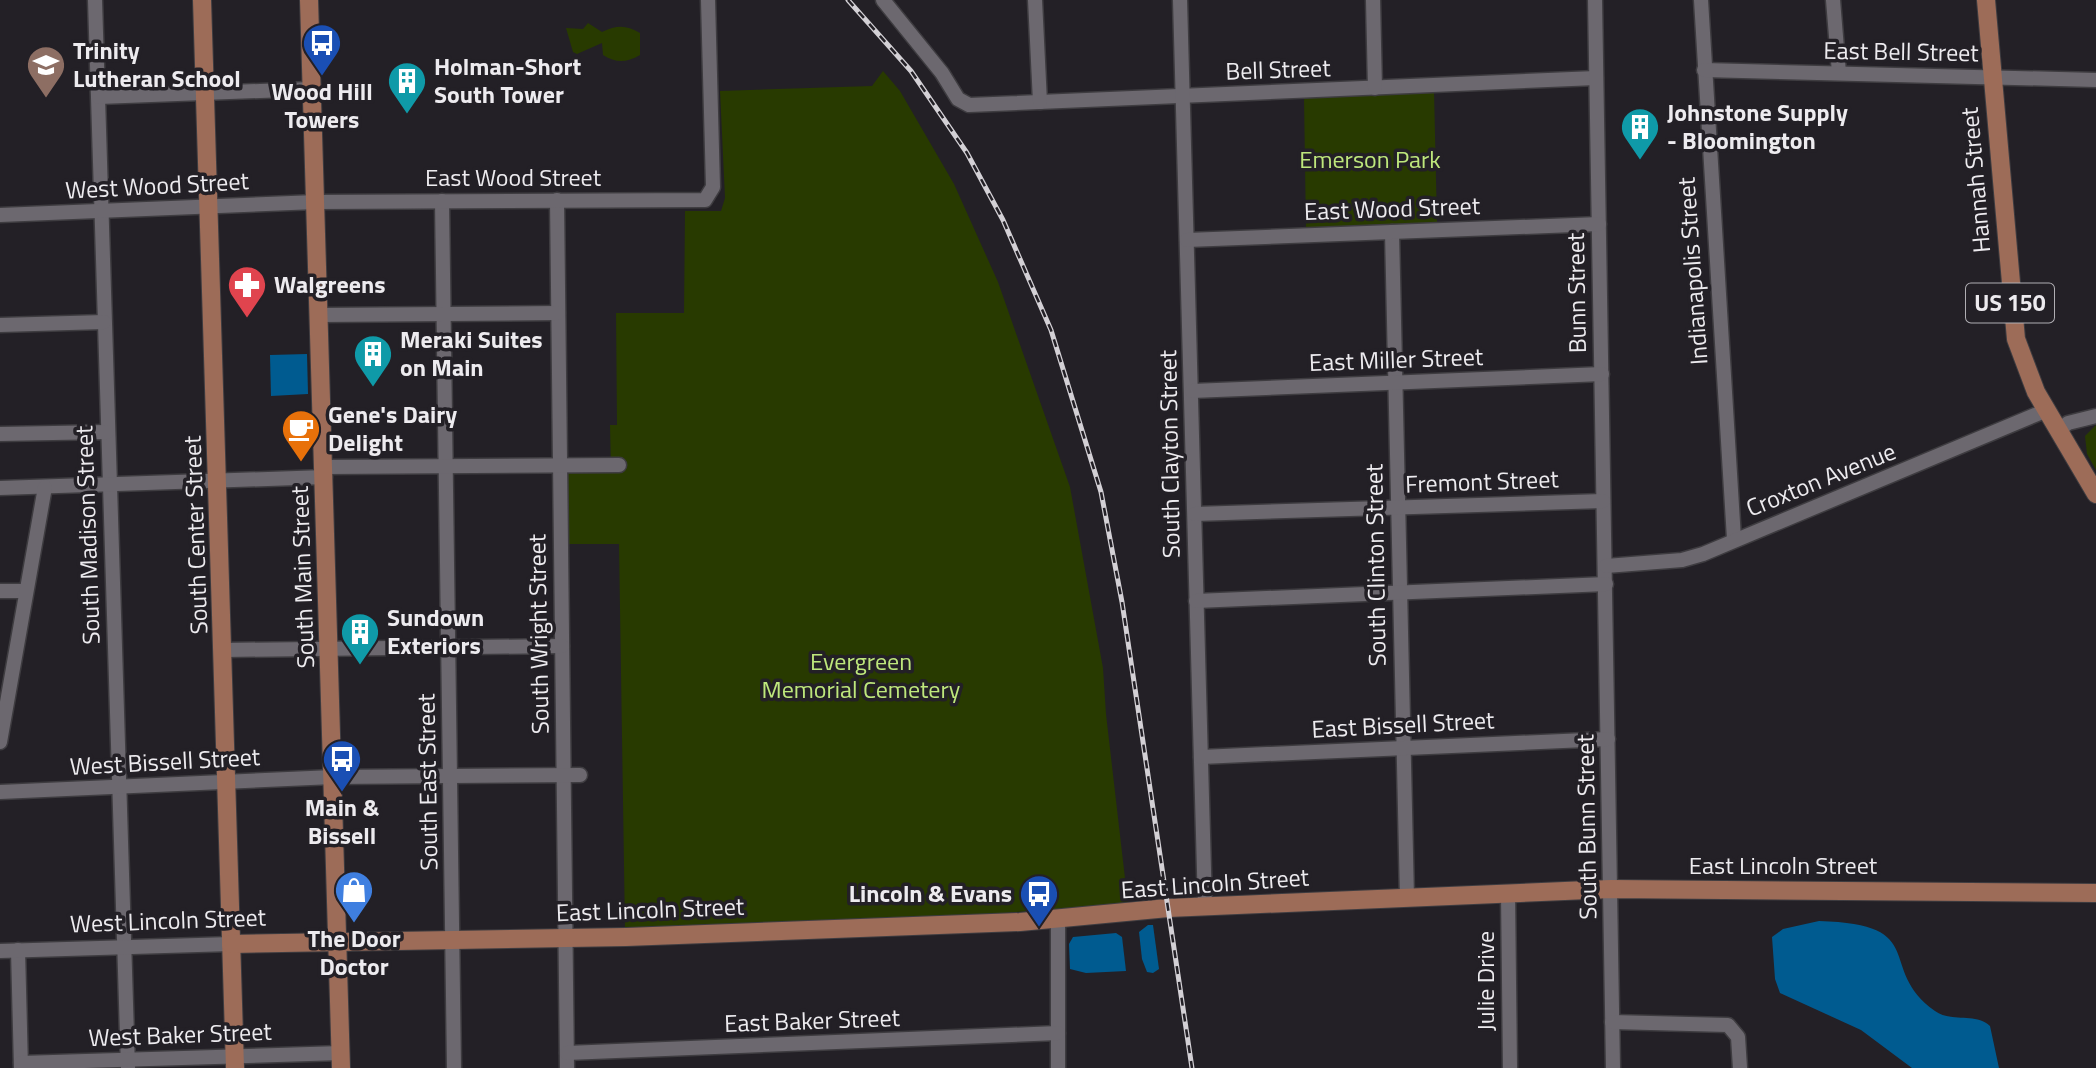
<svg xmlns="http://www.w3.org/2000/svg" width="2096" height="1068" viewBox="0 0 2096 1068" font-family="'Titillium Web',sans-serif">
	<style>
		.green { fill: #283a00 }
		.water { fill: #005b90 }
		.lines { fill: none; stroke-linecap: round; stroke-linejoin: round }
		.minor-casing { stroke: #3e3c40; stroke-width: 17 }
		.major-casing { stroke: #3e3c40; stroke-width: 20 }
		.minor { stroke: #6c686f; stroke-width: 14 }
		.major { stroke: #9d6c58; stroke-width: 18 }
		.rail-casing { stroke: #d3d0d5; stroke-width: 5 }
		.rail { stroke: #232026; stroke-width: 2.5; stroke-dasharray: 8; stroke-linecap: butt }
		.labels { text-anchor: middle; stroke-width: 7; stroke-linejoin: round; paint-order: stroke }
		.shield { fill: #232026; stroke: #b0aeb3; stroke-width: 2 }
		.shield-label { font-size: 23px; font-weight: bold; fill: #edebef }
		.poi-label { font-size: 24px; font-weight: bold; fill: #edebef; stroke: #232026; text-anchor: start }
		.street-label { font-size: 24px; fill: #edebef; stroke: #232026 }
		.park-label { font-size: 24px; fill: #bee77c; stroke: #232026 }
	</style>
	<rect width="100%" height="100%" fill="#232026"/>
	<!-- green -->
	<g class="green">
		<path d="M588,23l14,9c15,-7 24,-7 38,1v22c-14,8 -24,8 -37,0l-1,-12 -25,11 -4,-2 -7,-24 17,1z"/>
		<path d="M883,71l17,20 54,93 44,98 72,205 33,181 3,46 22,190 -193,14 -310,12 -6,-386h-52l-1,-72 45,-1 -1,-46h7l-1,-112h68l1,-102h36l4,-13 -5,-107 152,-5z"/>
		<path d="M1434,91l3,133 -131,6 -2,-133z"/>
		<path d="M2096,425v45l-9,-16 -2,-18z"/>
	</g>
	<!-- water -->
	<g class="water">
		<path d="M307,354l1,40 -37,2 -1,-41z"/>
		<path d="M1819,921c113,3 56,47 116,90 17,12 40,1 55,15l9,42h-87l-51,-38 -81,-37 -5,-14 -3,-42 11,-8z"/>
		<path d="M1148,925h5l6,44 -6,4 -6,-1 -5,-13 -3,-27z"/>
		<path d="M1116,933l6,4 4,34 -40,2 -16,-4 -1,-25 4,-7z"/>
	</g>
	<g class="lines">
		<!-- minor casing -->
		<g class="minor-casing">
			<g id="minor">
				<path d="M95,0l33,1068"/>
				<path d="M883,0l59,73 16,26 11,6 627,-27"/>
				<path d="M1035,0l5,102"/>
				<path d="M1180,0l25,907"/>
				<path d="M1373,0l2,88"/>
				<path d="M1595,0l18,1068"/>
				<path d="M1701,0l33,539"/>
				<path d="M1833,0l6,73"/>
				<path d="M1704,70l392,10"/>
				<path d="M99,97l212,-8"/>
				<path d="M557,200l10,868"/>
				<path d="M442,201l12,867"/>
				<path d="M0,215l316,-13 389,-2 8,-13 -5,-187"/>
				<path d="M1392,232l15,666"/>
				<path d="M1187,240l412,-16"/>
				<path d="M320,315l238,-2"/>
				<path d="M0,325l104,-3"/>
				<path d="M1192,391l410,-17"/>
				<path d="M2059,430l9,-7 28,-7"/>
				<path d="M0,434l107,-2"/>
				<path d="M325,467l294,-2"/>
				<path d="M0,488l325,-11"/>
				<path d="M1195,514l408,-13"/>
				<path d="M1606,566l76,-6 21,-6 344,-144"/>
				<path d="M0,591h25"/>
				<path d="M1196,601l410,-17"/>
				<path d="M224,650l338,-4"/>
				<path d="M0,742l45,-255"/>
				<path d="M1201,757l407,-18"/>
				<path d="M0,792l333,-15 247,-2"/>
				<path d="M1508,893l2,175"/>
				<path d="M1058,919v149"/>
				<path d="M18,950l3,118"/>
				<path d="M0,951l231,-7"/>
				<path d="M1612,1022l116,3 10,12 2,31"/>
				<path d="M567,1053l491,-20"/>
				<path d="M21,1063l320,-10"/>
			</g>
		</g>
		<!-- major casing -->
		<g class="major-casing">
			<g id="major">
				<path d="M202,0l33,1068"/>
				<path d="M309,0l32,1068"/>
				<path d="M1986,0l30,339 20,53 60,102"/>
				<path d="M231,944l395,-7 394,-15 148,-14 443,-19 485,4"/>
			</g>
		</g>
		<!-- minor -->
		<use href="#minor" class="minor"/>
		<!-- major -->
		<use href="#major" class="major"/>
		<!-- rail casing -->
		<g class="rail-casing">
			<path id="rail" d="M848,0l63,71 56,82 36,67 48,110 50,162 21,110 70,466"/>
		</g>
		<!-- rail -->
		<use href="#rail" class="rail"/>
	</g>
	<!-- icons -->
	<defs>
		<g id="bus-pin" transform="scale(2.0125)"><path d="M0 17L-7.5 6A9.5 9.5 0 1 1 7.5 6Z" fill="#1a4fb4" stroke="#232026"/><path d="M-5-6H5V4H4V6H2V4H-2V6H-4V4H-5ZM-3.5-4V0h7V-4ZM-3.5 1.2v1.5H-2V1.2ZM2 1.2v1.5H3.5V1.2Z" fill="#fff"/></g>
		<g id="school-pin" transform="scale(2.0125)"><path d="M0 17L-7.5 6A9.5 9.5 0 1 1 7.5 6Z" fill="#8d6e63" stroke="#232026"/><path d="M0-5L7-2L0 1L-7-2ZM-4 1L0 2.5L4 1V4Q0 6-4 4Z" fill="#fff"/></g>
		<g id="building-pin" transform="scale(2.0125)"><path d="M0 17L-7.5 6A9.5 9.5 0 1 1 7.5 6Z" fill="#0f9aa8" stroke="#232026"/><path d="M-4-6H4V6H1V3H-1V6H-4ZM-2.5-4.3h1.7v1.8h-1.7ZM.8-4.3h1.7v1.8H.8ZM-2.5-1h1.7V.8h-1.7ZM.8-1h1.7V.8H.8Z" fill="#fff"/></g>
		<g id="pharmacy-pin" transform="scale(2.0125)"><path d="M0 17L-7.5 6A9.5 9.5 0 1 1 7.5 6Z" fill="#e0444e" stroke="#232026"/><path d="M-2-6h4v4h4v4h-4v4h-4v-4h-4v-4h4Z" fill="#fff"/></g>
		<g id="cafe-pin" transform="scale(2.0125)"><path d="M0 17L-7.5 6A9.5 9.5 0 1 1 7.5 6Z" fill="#e8710a" stroke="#232026"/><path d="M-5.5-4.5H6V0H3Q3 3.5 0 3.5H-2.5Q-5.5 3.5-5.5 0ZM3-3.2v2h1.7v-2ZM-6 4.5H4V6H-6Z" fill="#fff"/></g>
		<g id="shop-pin" transform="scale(2.0125)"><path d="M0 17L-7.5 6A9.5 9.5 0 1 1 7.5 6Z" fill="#3f7fe0" stroke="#232026"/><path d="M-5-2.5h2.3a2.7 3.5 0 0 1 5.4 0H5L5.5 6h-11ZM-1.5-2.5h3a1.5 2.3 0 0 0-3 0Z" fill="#fff"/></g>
	</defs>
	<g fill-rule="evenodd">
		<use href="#bus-pin" x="322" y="43"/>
		<use href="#school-pin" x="46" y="65"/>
		<use href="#building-pin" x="407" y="81"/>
		<use href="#building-pin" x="1640" y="127"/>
		<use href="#pharmacy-pin" x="247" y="285"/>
		<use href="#building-pin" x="373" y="354"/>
		<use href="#cafe-pin" x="301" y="429"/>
		<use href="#building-pin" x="360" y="632"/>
		<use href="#bus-pin" x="342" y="759"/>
		<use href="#shop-pin" x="354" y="890"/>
		<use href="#bus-pin" x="1039" y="894"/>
	</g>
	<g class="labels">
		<!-- shield labels -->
		<rect class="shield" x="1966" y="283.5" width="88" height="39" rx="5"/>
		<g class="shield-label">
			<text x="2010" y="311">US 150</text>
		</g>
		<!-- poi labels -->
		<g class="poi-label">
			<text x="73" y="59">Trinity<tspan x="73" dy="28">Lutheran School</tspan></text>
			<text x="434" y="75">Holman-Short<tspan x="434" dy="28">South Tower</tspan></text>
			<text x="322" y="100" text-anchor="middle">Wood Hill<tspan x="322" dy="28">Towers</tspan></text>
			<text x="1667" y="121">Johnstone Supply<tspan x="1667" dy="28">- Bloomington</tspan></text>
			<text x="274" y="293">Walgreens</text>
			<text x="400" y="348">Meraki Suites<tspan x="400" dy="28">on Main</tspan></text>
			<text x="328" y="423">Gene's Dairy<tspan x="328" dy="28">Delight</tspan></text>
			<text x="387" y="626">Sundown<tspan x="387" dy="28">Exteriors</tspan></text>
			<text x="342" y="816" text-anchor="middle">Main &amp;<tspan x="342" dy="28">Bissell</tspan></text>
			<text x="1012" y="902" text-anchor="end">Lincoln &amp; Evans</text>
			<text x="354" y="947" text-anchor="middle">The Door<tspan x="354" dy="28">Doctor</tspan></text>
		</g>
		<!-- street labels -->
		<g class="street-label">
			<text transform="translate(1901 52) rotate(1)" y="8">East Bell Street</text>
			<text transform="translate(1278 70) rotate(-2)" y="8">Bell Street</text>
			<text x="513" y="186">East Wood Street</text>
			<text transform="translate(1976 180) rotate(-95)" y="8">Hannah Street</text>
			<text transform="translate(157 186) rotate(-3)" y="8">West Wood Street</text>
			<text transform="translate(1392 209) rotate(-2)" y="8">East Wood Street</text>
			<text transform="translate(1693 271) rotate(-94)" y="8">Indianapolis Street</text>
			<text transform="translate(1577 293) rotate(-91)" y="8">Bunn Street</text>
			<text transform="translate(1396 360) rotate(-2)" y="8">East Miller Street</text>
			<text transform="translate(1170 454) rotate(-91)" y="8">South Clayton Street</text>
			<text transform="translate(1821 480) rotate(-22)" y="8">Croxton Avenue</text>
			<text transform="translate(1482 482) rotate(-2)" y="8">Fremont Street</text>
			<text transform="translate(88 535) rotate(-92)" y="8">South Madison Street</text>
			<text transform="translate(196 535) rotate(-92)" y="8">South Center Street</text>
			<text transform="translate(1376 565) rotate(-91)" y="8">South Clinton Street</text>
			<text transform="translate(303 577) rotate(-92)" y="8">South Main Street</text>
			<text transform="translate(539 634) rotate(-91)" y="8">South Wright Street</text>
			<text transform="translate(1403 725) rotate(-3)" y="8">East Bissell Street</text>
			<text transform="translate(165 762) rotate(-3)" y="8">West Bissell Street</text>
			<text transform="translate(428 782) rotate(-91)" y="8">South East Street</text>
			<text transform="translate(1587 827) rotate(-91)" y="8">South Bunn Street</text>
			<text x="1783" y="874">East Lincoln Street</text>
			<text transform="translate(1215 884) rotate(-4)" y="8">East Lincoln Street</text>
			<text transform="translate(650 910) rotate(-2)" y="8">East Lincoln Street</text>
			<text transform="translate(168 921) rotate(-2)" y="8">West Lincoln Street</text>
			<text transform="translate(1486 981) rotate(-90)" y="8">Julie Drive</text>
			<text transform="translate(812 1021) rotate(-2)" y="8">East Baker Street</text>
			<text transform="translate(180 1035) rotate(-2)" y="8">West Baker Street</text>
		</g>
		<!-- park labels -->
		<g class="park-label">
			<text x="1370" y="168">Emerson Park</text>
			<text x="861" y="670">Evergreen<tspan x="861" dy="28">Memorial Cemetery</tspan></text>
		</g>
	</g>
</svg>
